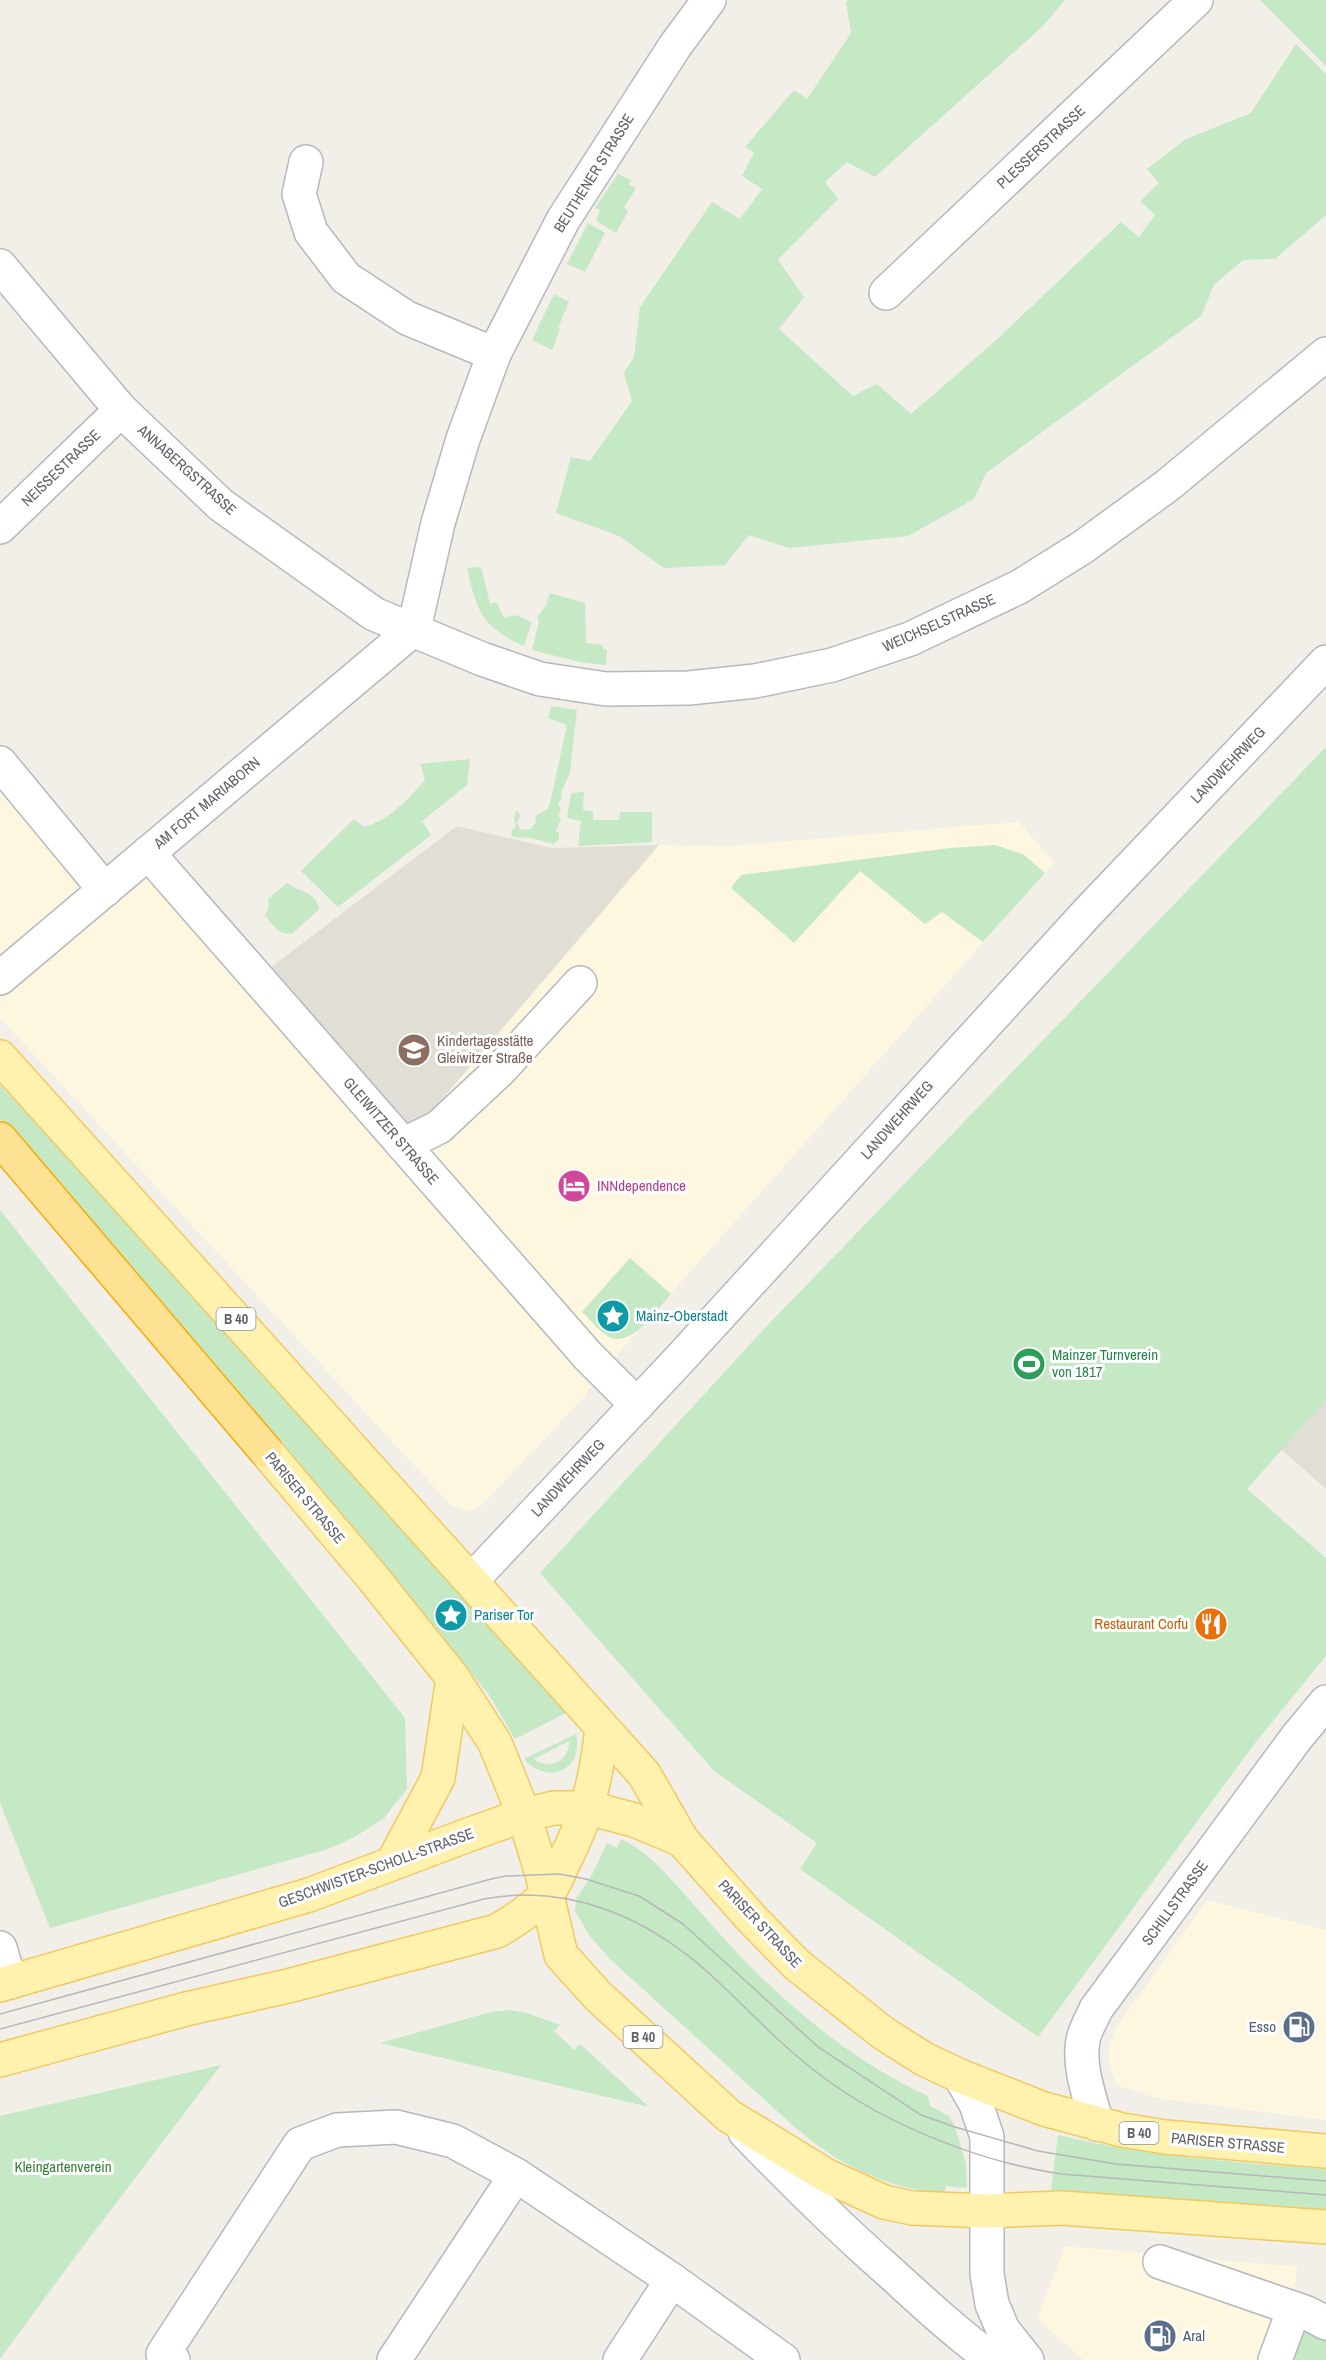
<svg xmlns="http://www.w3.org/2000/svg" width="1326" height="2360" viewBox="0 0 1326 2360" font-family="'Archivo Narrow',sans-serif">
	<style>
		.commercial { fill: #fef7e0 }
		.education { fill: #e1ded6 }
		.green { fill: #c5e8c5; fill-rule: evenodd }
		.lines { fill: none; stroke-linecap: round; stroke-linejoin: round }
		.minor-casing { stroke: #b5b8bc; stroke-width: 36 }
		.major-casing { stroke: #f2c960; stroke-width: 36 }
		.highway-casing { stroke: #f9ab00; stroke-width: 36 }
		.minor { stroke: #fff; stroke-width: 33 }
		.major { stroke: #fff2af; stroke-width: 33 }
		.highway { stroke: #fde293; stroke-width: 33 }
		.tram { stroke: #b6b7b8; stroke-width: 1.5 }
		.labels { text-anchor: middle; stroke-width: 6; stroke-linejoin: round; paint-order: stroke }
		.shield { fill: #fff; stroke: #8f9295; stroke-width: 1.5 }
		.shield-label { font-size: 14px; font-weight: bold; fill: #5f6368 }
		.street-label { font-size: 15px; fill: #5f6368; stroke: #fff }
		.education-label { font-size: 15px; fill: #785e54; stroke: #fff; text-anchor: start }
		.hotel-label { font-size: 15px; fill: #b23c85; stroke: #fff; text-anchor: start }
		.culture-label { font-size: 15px; fill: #0d838f; stroke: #fff; text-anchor: start }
		.leisure-label { font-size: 15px; fill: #27864d; stroke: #fff; text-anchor: start }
		.food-label { font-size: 15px; fill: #c56008; stroke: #fff; text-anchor: end }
		.service-label { font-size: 15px; fill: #4e5e75; stroke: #fff; text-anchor: end }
		.park-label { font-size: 15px; fill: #348238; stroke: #fff }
	</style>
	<rect width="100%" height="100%" fill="#f1efe8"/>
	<!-- commercial -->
	<g class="commercial">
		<path d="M0,763l104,126 44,-36 255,292 256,-300 73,1 287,-24 35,41 -422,474 -51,63 -99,105 -14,7 -16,-6 -452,-488z"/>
		<path d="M1207,1900l119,30v190l-168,-22 -40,-12 -7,-15 -3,-15 2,-13 6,-15z"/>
		<path d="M1065,2246l232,21 -8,93h-205l-47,-41z"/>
	</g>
	<!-- education -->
	<g class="education">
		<path d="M457,826l94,22 108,-3 -244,286 -145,-163z"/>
		<path d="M1326,1400v89l-45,-40z"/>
	</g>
	<!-- green -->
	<g class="green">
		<path d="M848,0h217l-22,26 -168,151 -28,-15 -22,20 13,17 -60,61 26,37 -25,32 74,67 24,-12 34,30 82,-71 128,-121 18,15 16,-22 -15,-14 19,-18 -12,-14 39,-30 65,-26 45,-69 30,30v141l-51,44 -32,1 -29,25 -13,31 -215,157 -12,26 -66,37 -119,12 -40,-13 -24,30 -61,3 -45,-32 -63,-23 15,-56 19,4 42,-60 -8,-28 10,-16 6,-50 72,-105 28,17 22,-30 -20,-13 12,-23 -9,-6 49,-57 13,9 44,-66 -5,-31z"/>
		<path d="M1260,0h66v66z"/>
		<path d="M618,174l13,6 -2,4 7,4 -12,19 4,4 -12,22 -20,-12 4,-11 -5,-2z"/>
		<path d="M588,223l17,10 -20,39 -18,-8z"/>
		<path d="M554,294l15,8 -11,26 2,1 -8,21 -20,-10z"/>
		<path d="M481,567l9,37 6,-2 8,16 11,-3 17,7 -8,24c-42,-19 -47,-34 -57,-78z"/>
		<path d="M550,593l35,10 1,40 17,2v4l4,1 -1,15 -26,-3 -48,-12 7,-28 -2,-5 9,-12z"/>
		<path d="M551,706l26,4 -7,62 -9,21 1,5 -4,5 3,6 -3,7 3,3 -5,11 3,3v6l-5,5 -23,-6 -19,-1 -1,-5 5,-6 -2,-7 2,-9 5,5 -4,8 4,7 10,-1 5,-7 -1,-6 13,-7 3,-10 16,-74 -19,-7z"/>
		<path d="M1326,747v653l-79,89 79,69v98l-71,87 -217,294 -238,-168 17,-26 -103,-72 -174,-198 225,-245z"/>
		<path d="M470,759l-3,26 -45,36 9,14 -93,72 -37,-36 53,-52 10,8c25,-6 45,-29 61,-47l-5,-16z"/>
		<path d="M584,792l-1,18 10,1v9h26l1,-8h32v30l-74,4 3,-25 -14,-3 4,-25z"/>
		<path d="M995,845l28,9 22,19 -62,69 -41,-30 -17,12 -65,-53 -66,72 -63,-55 10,-13 209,-27z"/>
		<path d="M287,883c12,9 30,9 32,26l-26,24c-12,4 -22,-9 -28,-18l4,-9 -1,-7z"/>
		<path d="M0,1085l118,126 448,502 -51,26 -26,-44 -56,-71 -286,-339 -147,-166z"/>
		<path d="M0,1210l405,508 2,71 -23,29 -31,20 -25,11 -278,79 -50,-125z"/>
		<path d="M630,1258l41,36c-14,15 -41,58 -65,41 -9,-6 -16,-16 -24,-23z"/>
		<path d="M576,1734c8,36 -28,52 -52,25zM569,1741c1,21 -20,29 -35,18z"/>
		<path d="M621,1839c29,14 47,37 68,60 18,21 36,41 55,61 51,53 117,106 184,136l2,10 19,10 6,11 11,37 1,24 -21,-2 -2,8c-62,-7 -108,-30 -155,-72l-179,-163 -21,-24 -14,-24 1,-12 17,-26 14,-30 10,5z"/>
		<path d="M509,2010l18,3 33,12 -6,6 20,19 6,-6 69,63 -269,-64 111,-31z"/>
		<path d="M221,2065l-152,200 -69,94v-243z"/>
		<path d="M1058,2135c89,22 177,27 268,34v43l-275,-22z"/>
		<path d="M1326,2326v34h-34l12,-33z"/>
	</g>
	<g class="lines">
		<!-- minor casing -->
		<g class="minor-casing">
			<g id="minor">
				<path d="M306,162l-7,32 12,38 35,46 61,40 87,36"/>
				<path d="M0,266l121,144 100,95 153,109 108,45 58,20 66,10 83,-1 66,-7 77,-16 78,-26 109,-52 64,-40 85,-62 158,-131"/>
				<path d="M886,293l310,-293"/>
				<path d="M0,527l121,-117"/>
				<path d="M414,629l24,-106 25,-84 31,-85 69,-134 112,-174 34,-46"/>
				<path d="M0,763l105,127"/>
				<path d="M148,853l440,503 49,49"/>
				<path d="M0,978l414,-349"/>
				<path d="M403,1145l36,-18 60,-56 81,-88"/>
				<path d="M471,1581l208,-221 409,-448 238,-250"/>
				<path d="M0,1948l10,34"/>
				<path d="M960,2076l16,28 11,33v137l5,30 11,26 24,30"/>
				<path d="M1097,2124c-7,-27 -19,-56 -14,-84 2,-11 9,-21 13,-31l201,-272 29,-35"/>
				<path d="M745,2132c47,49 96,97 147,142 33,30 65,60 101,86"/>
				<path d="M1160,2262l147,51 19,10"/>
				<path d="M672,2280l111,80"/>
				<path d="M173,2360l-10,-6 137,-210 37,-14 59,-3 57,14 63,34"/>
				<path d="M394,2360l122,-185 156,105 -52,80"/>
				<path d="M1275,2360l19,-51"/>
			</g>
		</g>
		<!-- major casing -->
		<g class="major-casing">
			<g id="major">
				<path d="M0,1057l644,717 38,66 71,80 43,44 87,69 41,26 36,17 84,33 78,21 43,7 161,14"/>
				<path d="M265,1450l108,128 80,100 42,65 29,72 18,59 19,81 37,41 131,120 98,60 57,26 28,6 74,3 76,-3 264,19"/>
				<path d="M393,1862l45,-84 15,-100"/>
				<path d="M0,1985l309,-90 159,-60 56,-20 30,-7h35l45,12 48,20"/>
				<path d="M0,2060l186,-51 102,-23 209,-55c17,-10 34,-21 48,-35 8,-8 13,-21 18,-32 24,-47 33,-83 39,-136"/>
			</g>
		</g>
		<!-- highway casing -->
		<g class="highway-casing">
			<path id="highway" d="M0,1139l265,311"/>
		</g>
		<!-- minor -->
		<use href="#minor" class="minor"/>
		<!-- major -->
		<use href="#major" class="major"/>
		<!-- highway -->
		<use href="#highway" class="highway"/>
		<!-- tram -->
		<g class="tram">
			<path d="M0,2014l491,-135 15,-3 53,-2 27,5 53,17 44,28 134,122 104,69 34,12 83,24 78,13 210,17"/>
			<path d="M0,2029l484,-130c86,-16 165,19 228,77 37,34 70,71 111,101 65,49 158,85 238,97l265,21"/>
		</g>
	</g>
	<!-- icons -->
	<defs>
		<g id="school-disc" transform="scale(1.725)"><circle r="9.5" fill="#8d6e63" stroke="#fff"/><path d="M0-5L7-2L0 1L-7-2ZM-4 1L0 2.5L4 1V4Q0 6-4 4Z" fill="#fff"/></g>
		<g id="hotel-disc" transform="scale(1.725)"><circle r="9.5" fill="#d1479c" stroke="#fff"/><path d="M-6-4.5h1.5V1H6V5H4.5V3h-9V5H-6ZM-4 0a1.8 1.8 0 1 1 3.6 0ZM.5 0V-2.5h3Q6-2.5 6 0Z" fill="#fff"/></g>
		<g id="sight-disc" transform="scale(1.725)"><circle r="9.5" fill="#0f9aa8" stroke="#fff"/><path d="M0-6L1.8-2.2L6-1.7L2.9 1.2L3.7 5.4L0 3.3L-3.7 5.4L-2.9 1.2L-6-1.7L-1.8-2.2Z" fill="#fff"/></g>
		<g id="stadium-disc" transform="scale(1.725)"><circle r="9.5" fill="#2e9e5b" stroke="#fff"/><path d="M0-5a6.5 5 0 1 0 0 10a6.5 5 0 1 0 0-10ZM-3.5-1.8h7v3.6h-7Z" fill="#fff"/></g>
		<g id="restaurant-disc" transform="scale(1.725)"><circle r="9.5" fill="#e8710a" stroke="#fff"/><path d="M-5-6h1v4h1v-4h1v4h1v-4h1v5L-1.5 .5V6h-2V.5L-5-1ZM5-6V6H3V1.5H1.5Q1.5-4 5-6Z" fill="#fff"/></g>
		<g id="fuel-disc" transform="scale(1.725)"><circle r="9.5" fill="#5c6f8a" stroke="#fff"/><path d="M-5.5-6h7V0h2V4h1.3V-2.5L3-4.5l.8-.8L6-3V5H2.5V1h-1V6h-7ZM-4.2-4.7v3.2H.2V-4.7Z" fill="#fff"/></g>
	</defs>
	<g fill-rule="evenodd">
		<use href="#school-disc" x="414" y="1050"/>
		<use href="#hotel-disc" x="574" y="1186"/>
		<use href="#sight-disc" x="613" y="1316"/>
		<use href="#stadium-disc" x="1029" y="1364"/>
		<use href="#sight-disc" x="451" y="1615"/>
		<use href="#restaurant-disc" x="1211" y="1624"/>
		<use href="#fuel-disc" x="1299" y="2027"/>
		<use href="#fuel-disc" x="1160" y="2336"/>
	</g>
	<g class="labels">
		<!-- shield labels -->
		<g class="shield">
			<rect x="216.5" y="1308" width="39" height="22" rx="4.5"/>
			<rect x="623.5" y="2026" width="39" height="22" rx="4.5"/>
			<rect x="1119.5" y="2122" width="39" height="22" rx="4.5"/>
		</g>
		<g class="shield-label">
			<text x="236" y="1324">B 40</text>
			<text x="643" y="2042">B 40</text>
			<text x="1139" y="2138">B 40</text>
		</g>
		<!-- street labels -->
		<g class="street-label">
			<text transform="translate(1041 147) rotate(-43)" y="5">PLESSERSTRASSE</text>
			<text transform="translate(594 173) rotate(-58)" y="5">BEUTHENER STRASSE</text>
			<text transform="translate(61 468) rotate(-44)" y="5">NEISSESTRASSE</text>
			<text transform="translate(187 470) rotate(42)" y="5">ANNABERGSTRASSE</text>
			<text transform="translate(939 623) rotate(-24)" y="5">WEICHSELSTRASSE</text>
			<text transform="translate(1228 765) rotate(-46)" y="5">LANDWEHRWEG</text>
			<text transform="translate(207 803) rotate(-40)" y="5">AM FORT MARIABORN</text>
			<text transform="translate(897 1120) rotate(-48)" y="5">LANDWEHRWEG</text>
			<text transform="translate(391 1131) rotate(49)" y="5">GLEIWITZER STRASSE</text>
			<text transform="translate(568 1478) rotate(-47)" y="5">LANDWEHRWEG</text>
			<text transform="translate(305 1498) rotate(50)" y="5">PARISER STRASSE</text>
			<text transform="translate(376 1868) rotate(-20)" y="5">GESCHWISTER-SCHOLL-STRASSE</text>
			<text transform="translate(1175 1903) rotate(-54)" y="5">SCHILLSTRASSE</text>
			<text transform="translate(760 1924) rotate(47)" y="5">PARISER STRASSE</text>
			<text transform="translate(1228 2143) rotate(5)" y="5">PARISER STRASSE</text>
		</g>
		<!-- education labels -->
		<g class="education-label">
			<text x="437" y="1046">Kindertagesstätte<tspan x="437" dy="17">Gleiwitzer Straße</tspan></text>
		</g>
		<!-- hotel labels -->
		<g class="hotel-label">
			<text x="597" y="1191">INNdependence</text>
		</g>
		<!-- culture labels -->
		<g class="culture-label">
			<text x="636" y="1321">Mainz-Oberstadt</text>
			<text x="474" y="1620">Pariser Tor</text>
		</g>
		<!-- leisure labels -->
		<g class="leisure-label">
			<text x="1052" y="1360">Mainzer Turnverein<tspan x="1052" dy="17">von 1817</tspan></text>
		</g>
		<!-- food labels -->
		<g class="food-label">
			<text x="1188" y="1629">Restaurant Corfu</text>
		</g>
		<!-- service labels -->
		<g class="service-label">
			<text x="1276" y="2032">Esso</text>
			<text x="1183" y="2341" text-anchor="start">Aral</text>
		</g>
		<!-- park labels -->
		<g class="park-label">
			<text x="63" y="2172">Kleingartenverein</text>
		</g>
	</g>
</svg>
